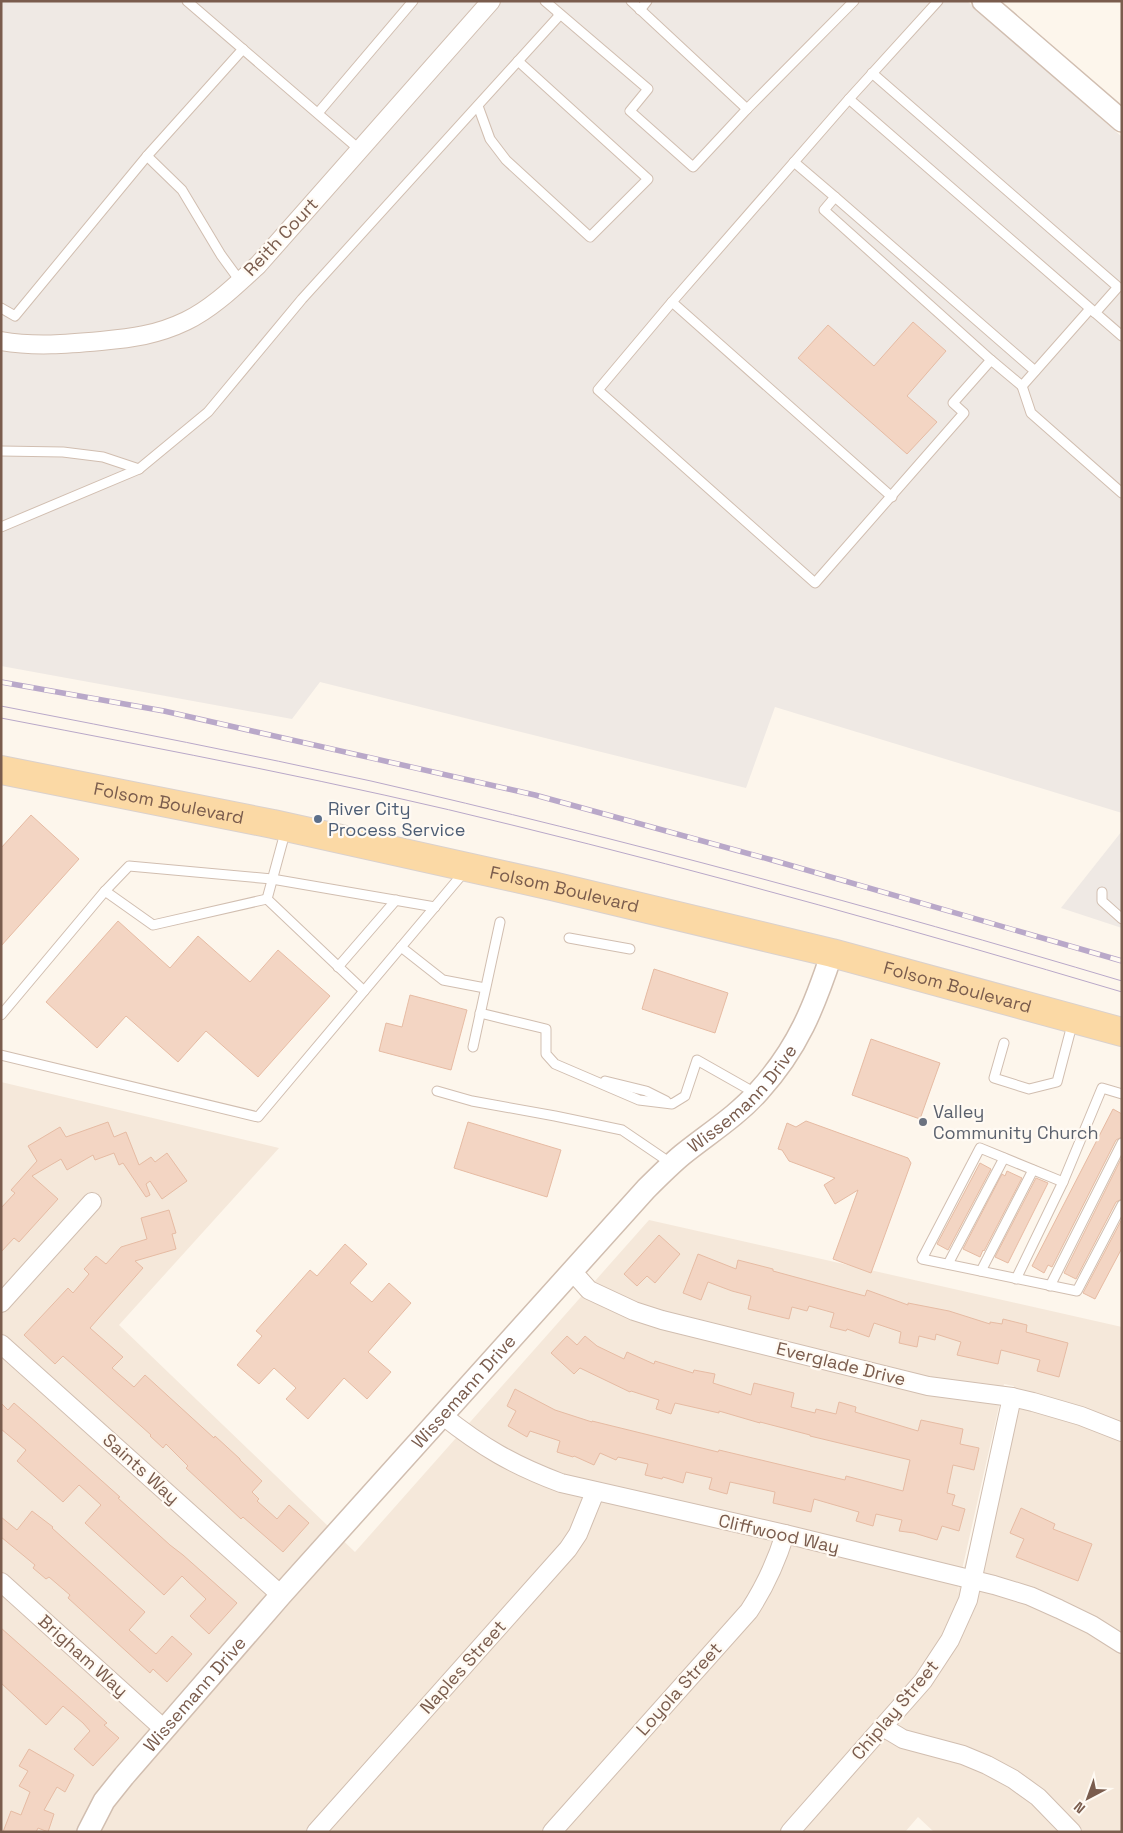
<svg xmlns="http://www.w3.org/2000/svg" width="1123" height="1833" viewBox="0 0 1123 1833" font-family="'Space Grotesk',sans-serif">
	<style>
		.residential { fill: #f5e8da; fill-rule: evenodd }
		.industrial { fill: #efe9e4 }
		.building { fill: #f3d5c3; stroke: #e6bba3 }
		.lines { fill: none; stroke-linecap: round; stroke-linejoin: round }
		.service-casing { stroke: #d1beb0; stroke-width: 11 }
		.minor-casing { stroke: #d1beb0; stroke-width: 20 }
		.tertiary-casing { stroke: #d1beb0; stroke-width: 24 }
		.primary-casing { stroke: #dad1cd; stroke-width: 30 }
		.service { stroke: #fff; stroke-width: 9 }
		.minor { stroke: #fff; stroke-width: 18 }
		.tertiary { stroke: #fff; stroke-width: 21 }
		.primary { stroke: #fbd9a5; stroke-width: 28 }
		.tram { stroke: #b9a8c9; stroke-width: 1 }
		.rail-casing { stroke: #b9a8c9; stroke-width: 5.5 }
		.rail { stroke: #fffaf3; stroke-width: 4; stroke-dasharray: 11; stroke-linecap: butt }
		.service-dot { fill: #5c6f8a; stroke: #fffaf3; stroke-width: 2 }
		.worship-dot { fill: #6b7280; stroke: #fffaf3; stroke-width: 2 }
		.labels { text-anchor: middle; stroke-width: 4.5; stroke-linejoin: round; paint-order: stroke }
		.street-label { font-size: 18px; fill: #7a5c4d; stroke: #fffaf3 }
		.service-label { font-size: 18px; fill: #4e5e75; stroke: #fffaf3; text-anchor: start }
		.worship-label { font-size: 18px; fill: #5b616d; stroke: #fffaf3; text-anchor: start }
	</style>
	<rect width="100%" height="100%" fill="#fdf6ec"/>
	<!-- residential -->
	<path class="residential" d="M1,1082l278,66 -160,177 236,227 294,-332 473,107v505h-188l-16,-15 -13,15h-904zM1004,1384l10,2 -57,207v-1z"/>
	<!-- industrial -->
	<g class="industrial">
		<path d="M1,1h966l155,136v676l-347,-106 -29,81 -426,-106 -28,37 -291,-53z"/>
		<path d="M1122,831v97l-61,-20z"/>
	</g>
	<!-- building -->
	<g class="building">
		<path d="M913,322l33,29 -39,45 30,26 -30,32 -109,-96 30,-33 46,41z"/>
		<path d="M31,815l48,44 -78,87v-98z"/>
		<path d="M118,921l52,47 28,-32 52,46 28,-32 52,46 -72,81 -52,-46 -28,31 -52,-46 -29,32 -51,-46z"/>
		<path d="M654,969l74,24 -13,40 -73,-24z"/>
		<path d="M410,995l57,15 -16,60 -72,-19 7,-28 16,4z"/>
		<path d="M871,1039l69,24 -20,56 -68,-24z"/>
		<path d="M1113,1109l9,5v23l-6,3 -64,127 -4,-2 -4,8 -12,-7z"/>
		<path d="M806,1121l102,37 3,5 -40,110 -38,-14 25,-69 -23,14 -11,-19 11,-7 -46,-17 -7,-11 -4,-1 9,-26 9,4z"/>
		<path d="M108,1122l6,15 12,-5 13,33 12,-8 4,5 12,-9 20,28 -25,18 -12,-18 -4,3 4,11 -4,2 -23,-34 -4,2 -5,-12 -19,7 -2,-5 -26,15 -6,-11 -29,17 26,23 -39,43 -5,-4 -13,14v-44l14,-15 -4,-3 26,-29 -9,-15 32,-19 6,10z"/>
		<path d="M468,1122l93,28 -14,47 -93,-29z"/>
		<path d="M1122,1157v42l-6,3 -40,77 -12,-6z"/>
		<path d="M980,1163l11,6 -43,81 -11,-6z"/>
		<path d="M1007,1171l15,7 -38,73 -1,-1 -3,7 -17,-8 39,-75 3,2z"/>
		<path d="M1036,1178l12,5 -40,80 -13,-6z"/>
		<path d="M169,1210l7,23 -4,1 4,15 -41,12 8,7 -53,60 33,29 -11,11 22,19 11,-12 69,63 1,-2 25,23v1l22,21 -10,11 7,7 -2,2 20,18 12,-14 20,18 -26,29 -40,-35 -2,2 -55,-51 2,-2 -22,-22 -3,4 -13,-12 1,-1 -88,-79 -8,8 -31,-29 44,-47 5,5 16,-19 -5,-5 12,-13 10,8 15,-17 26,-8 -6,-21z"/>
		<path d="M1122,1219v29l-27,51 -12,-6z"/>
		<path d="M659,1235l21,19 -25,29 -8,-7 -10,10 -13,-12z"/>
		<path d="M345,1244l22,20 -17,19 22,19 17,-19 22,20 -43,49 23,20 -24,27 -23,-21 -36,41 -22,-20 10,-11 -22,-20 -15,16 -22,-19 25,-29 -6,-5 54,-61 7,6z"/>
		<path d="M698,1254l38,15 2,-9 35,9v2l92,25 2,-6 41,15v-2l41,8 41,13v-2l12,2 1,-5 24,6 -1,7 42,11 -9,34 -22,-6 3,-11 -39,-10 -3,14 -41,-9 4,-13 -25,-8 -1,6 -16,-4 -2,11 -18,-4 2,-11 -27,-9 -5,14 -22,-8 -1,2 -16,-4 4,-14 -25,-7 -2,5 -15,-4 -3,12 -41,-10 3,-13 -19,-5 -24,-9 -7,18 -18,-7z"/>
		<path d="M567,1336l10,9 8,-9 12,10 27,13 3,-7 27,12 1,-3 38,12 1,-3 21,4 -2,9 38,12 3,-12 40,10 -3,14 24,6 1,-4 20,5 3,-12 17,5 -1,5 63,19 3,-11 42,9 -3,15 19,4 -5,22 -21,-5 -6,28 8,2 -3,10 13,4 -6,22 -17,-5 -5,14 -23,-7 -15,-2 3,-11 -26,-6 -3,12 -17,-5 3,-9 -45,-13 -3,13 -38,-9 2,-11 -45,-10 -3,12 -18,-5 3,-11 -26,-6 -3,11 -20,-6 -1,2 -17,-4 3,-11 -30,-7 -2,3 -16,-7 -6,12 -20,-9 -1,1 -16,-5 3,-11 -30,-10 -3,6 -19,-11 8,-15 -9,-5 8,-17 40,21 37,12v-1l126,31 1,-2 126,30 1,-4 57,15 7,-31 -100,-24v-1l-50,-13v1l-41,-12v2l-44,-10 -4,11 -15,-5 3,-9 -28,-9 -1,1 -50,-24 -6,6 -23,-21z"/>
		<path d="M1,1403l7,7 6,-7 23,20 83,74 -2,1 52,47 13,10 54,48 -28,31 -19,-18 16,-17 -19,-18 -5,-5 -18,19 -79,-72 16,-18 -22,-20 -16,17 -46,-41 9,-11 -25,-21z"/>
		<path d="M1021,1508l34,16 -2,5 39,15 -14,37 -62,-24 8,-18 -14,-6z"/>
		<path d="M32,1511l21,16 -1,1 93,84 -16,18 20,18 7,6 16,-18 20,18 -25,28 -14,-13 -3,4 -82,-75 2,-3 -21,-18 -3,2 -13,-11 2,-3 -34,-28v-20l16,13z"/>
		<path d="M1,1628l80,71 26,24 -3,2 15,13 -26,28 -19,-17 16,-18 -7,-8 -20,-17 -17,19 -45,-42z"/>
		<path d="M29,1749l45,26 -9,17 -8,-5 -13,23 10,4 -6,18 -10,-4 -2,4h-33l8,-21 10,4 9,-23 -11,-6 9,-15 -9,-5z"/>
	</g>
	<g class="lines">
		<!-- service casing -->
		<g class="service-casing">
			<g id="service">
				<path d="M187,1l173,149"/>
				<path d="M545,1l103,88 -18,22 63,56 54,-58"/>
				<path d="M631,1l116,108 107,-108"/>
				<path d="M640,10l7,-9"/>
				<path d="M872,73l246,214 -23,26"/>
				<path d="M849,99l273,237"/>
				<path d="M478,106l12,33 16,21 84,77 58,-58 -130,-118"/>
				<path d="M318,113l95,-112"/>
				<path d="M147,156l35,34 39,65 19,26"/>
				<path d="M794,162l41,35 -11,13 167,150"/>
				<path d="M835,197l200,174"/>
				<path d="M672,302l-74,88 217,193 149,-170 -11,-10 38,-43 31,26 68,-77"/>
				<path d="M1,308l14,8 132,-160 96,-107"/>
				<path d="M1022,386l9,27 91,80"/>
				<path d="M1,451l62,1 40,5 36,12"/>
				<path d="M892,497l-220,-195 177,-203 89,-98"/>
				<path d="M1,527l138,-58 69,-57 94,-113 256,-282v-4"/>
				<path d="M105,891l48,34 114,-26 97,92"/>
				<path d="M1102,892v9l20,18"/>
				<path d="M267,899l19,-70"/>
				<path d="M569,938l61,11"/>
				<path d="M401,947l42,33 42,8"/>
				<path d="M338,967l58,-67"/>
				<path d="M480,1013l66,16v25l9,10 84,36 33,4 13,-8 12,-36 60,34"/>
				<path d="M1,1015l104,-124 24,-25 143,13 163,28"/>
				<path d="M1004,1043l-10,35 35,11 28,-7 16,-61"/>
				<path d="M473,1047l27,-125"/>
				<path d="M1,1055l257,62 207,-246"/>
				<path d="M605,1081l41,10 20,10"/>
				<path d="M437,1091l35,10 83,15 67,14 50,34"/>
				<path d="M1063,1182l-83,-34 -58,111 155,32 45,-86"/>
				<path d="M948,1264l56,-106"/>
				<path d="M981,1271l52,-101"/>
				<path d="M1016,1279l47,-97 39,-94 20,6"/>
				<path d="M1050,1286l72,-143"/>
			</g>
		</g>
		<!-- minor casing -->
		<g class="minor-casing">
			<g id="minor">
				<path d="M1,341c33,6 67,3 100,0 31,-3 56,-6 85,-20 27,-13 50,-36 72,-56l233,-264"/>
				<path d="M572,1271l17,19 45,21 28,9 266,66 84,11 21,5 48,14 41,16"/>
				<path d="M1,1303l91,-101"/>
				<path d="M1,1344l280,251"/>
				<path d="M442,1415c40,32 71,50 119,68l224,51 209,51 36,11 29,13 33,16 30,19"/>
				<path d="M1,1582l164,148"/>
				<path d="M883,1727l20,12 60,16 24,10 26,14 25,18 34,35"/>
				<path d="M316,1832l252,-283 10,-15 17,-42"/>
				<path d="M552,1832l197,-221c17,-26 27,-48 36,-77"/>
				<path d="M790,1832l133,-151 27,-41 18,-40 44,-203"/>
			</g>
		</g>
		<!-- tertiary casing -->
		<g class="tertiary-casing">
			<g id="tertiary">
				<path d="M983,1l139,120"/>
				<path id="s1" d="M88,1832l16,-31 20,-25 157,-181 365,-406c12,-12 24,-24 36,-34 26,-21 55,-39 77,-64 39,-43 55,-84 73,-138"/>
			</g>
		</g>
		<!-- primary casing -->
		<g class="primary-casing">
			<g id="primary">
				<path id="s2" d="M1,770l272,54 279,62 280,67 290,79"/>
			</g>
		</g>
		<!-- service -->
		<use href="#service" class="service"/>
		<!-- minor -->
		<use href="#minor" class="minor"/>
		<!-- tertiary -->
		<use href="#tertiary" class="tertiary"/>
		<!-- primary -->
		<use href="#primary" class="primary"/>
		<!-- tram -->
		<g class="tram">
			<path d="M1,706c124,24 247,48 370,75 252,58 503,126 751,200"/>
			<path d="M1,718c171,33 342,65 511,107 205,50 408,107 610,167"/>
		</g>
		<!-- rail casing -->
		<g class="rail-casing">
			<path id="rail" d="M1,682l163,29 371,84 237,65 350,101"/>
		</g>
		<!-- rail -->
		<use href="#rail" class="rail"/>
	</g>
	<!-- markers -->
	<circle class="service-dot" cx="318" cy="819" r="5"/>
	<circle class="worship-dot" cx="923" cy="1122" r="5"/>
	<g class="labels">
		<!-- street labels -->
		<g class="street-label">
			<text transform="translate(281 237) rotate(-47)" y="6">Reith Court</text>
			<text dy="6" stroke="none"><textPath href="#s2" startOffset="171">Folsom Boulevard</textPath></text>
			<text dy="6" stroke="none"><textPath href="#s2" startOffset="576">Folsom Boulevard</textPath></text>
			<text dy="6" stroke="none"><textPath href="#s2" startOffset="981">Folsom Boulevard</textPath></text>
			<text dy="6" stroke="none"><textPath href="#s1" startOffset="985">Wissemann Drive</textPath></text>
			<text transform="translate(841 1364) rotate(14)" y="6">Everglade Drive</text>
			<text dy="6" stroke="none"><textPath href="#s1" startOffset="580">Wissemann Drive</textPath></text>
			<text transform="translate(141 1469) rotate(42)" y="6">Saints Way</text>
			<text transform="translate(779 1534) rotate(13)" y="6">Cliffwood Way</text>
			<text transform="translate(83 1656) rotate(42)" y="6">Brigham Way</text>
			<text transform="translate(463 1667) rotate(-48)" y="6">Naples Street</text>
			<text transform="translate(679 1689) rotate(-48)" y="6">Loyola Street</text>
			<text dy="6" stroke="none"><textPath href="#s1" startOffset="175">Wissemann Drive</textPath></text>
			<text transform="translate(895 1710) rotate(-50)" y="6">Chiplay Street</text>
		</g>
		<!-- service labels -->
		<g class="service-label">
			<text x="328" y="815">River City<tspan x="328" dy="21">Process Service</tspan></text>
		</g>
		<!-- worship labels -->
		<g class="worship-label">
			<text x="933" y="1118">Valley<tspan x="933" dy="21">Community Church</tspan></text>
		</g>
	</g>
	<!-- border -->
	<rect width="1123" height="1833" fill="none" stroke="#7a5c4d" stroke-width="5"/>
	<!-- north arrow -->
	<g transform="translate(1088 1798) rotate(221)" stroke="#fffaf3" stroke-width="4" paint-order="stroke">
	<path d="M0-4L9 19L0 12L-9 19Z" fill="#7a5c4d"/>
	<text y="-8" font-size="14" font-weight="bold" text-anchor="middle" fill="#7a5c4d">N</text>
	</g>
</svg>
